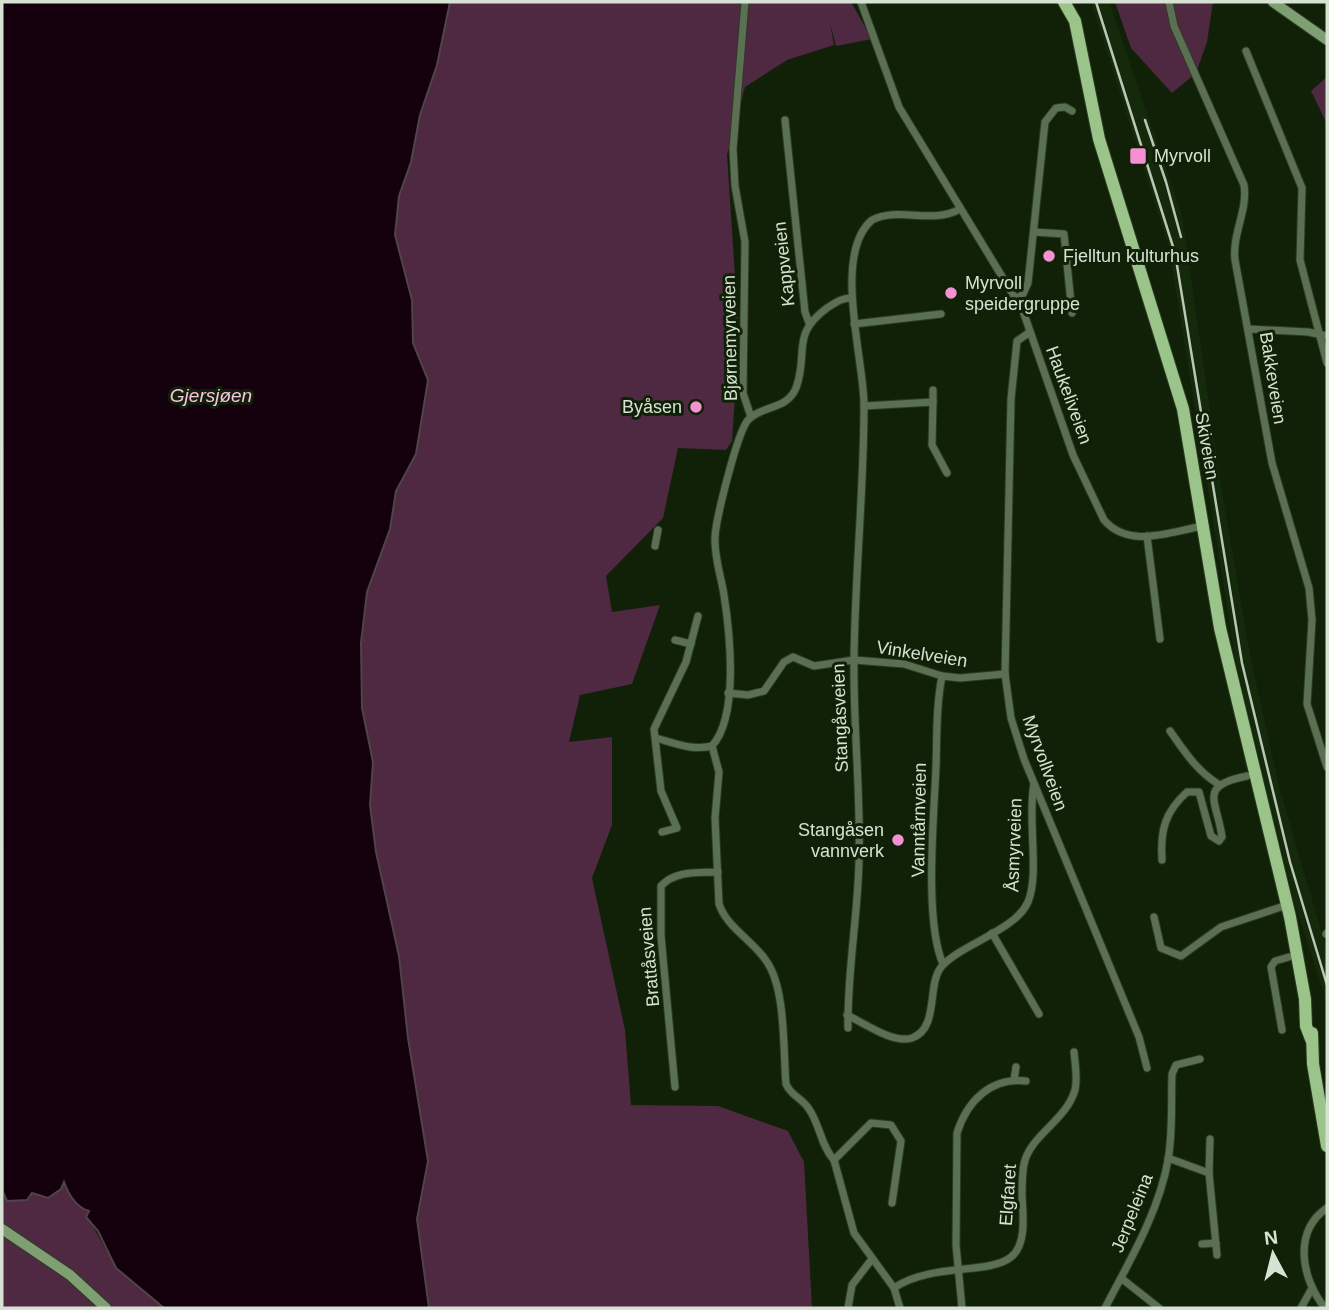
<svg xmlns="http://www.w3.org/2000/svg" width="1329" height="1310" viewBox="0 0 1329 1310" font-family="Helvetica,sans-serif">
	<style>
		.built { fill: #152a0b }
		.green { fill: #4e2941 }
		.water { fill: #15000d; stroke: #4f4448; stroke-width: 2 }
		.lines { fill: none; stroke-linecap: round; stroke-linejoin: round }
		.street-casing { stroke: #2c3c24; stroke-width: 9 }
		.secondary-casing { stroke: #2c3c24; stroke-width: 12 }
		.primary-casing { stroke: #2c3c24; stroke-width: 14 }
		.street { stroke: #5b6f53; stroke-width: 7 }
		.secondary { stroke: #7f9f72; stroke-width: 10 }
		.primary { stroke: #9bc48a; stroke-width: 12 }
		.rail { stroke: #bac7b6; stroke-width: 2.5 }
		.poi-dot { fill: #f591d2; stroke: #102108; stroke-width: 2.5 }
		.labels { text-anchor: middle; stroke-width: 6; stroke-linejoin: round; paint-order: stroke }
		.poi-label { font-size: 18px; fill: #d6e2d2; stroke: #102108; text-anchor: start }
		.street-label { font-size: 18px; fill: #d6e2d2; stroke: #102108 }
		.water-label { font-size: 19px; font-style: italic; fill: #fdc1e6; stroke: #102108 }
	</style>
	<rect width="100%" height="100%" fill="#102108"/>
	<!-- built -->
	<path class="built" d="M1091,2h18l73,213 38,265 30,175 30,135 47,161v52l-32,-99 -60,-247 -66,-410z"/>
	<!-- green -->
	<g class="green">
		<path d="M450,2h401l21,37 -36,7 -6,-23 4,22 -47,15 -42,27 -18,68 12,181 -7,105 -6,9 -48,-2 -15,70 -57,58 6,36 48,-7 -28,79 -52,11 -11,47 43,-5v88l-20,53 33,152 6,75 87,1 70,25 16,31 8,146h-382l-13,-89 11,-58 -20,-123 -9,-82 -23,-104 -6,-47 3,-43 -11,-54 -1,-65 6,-51 23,-63 6,-38 20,-37 12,-74 -15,-37 -1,-43 -17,-64 4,-40 12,-34 9,-47 17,-50z"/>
		<path d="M1115,2h98l-6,40 -11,31 -24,20 -41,-45z"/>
		<path d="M1327,77v47l-16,-33z"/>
		<path d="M65,1182l3,10 21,19 2,12 25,45 48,40h-162v-121l1,5 47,3 11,-6z"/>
	</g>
	<!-- water -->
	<path class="water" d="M2,2h448l-13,63 -17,50 -9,47 -12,34 -4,39 17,65 1,43 15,37 -12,74 -20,37 -6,38 -23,63 -6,51 1,65 11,54 -3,43 6,47 23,104 9,82 20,123 -11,58 12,89h-265l-48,-40 -18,-37 -12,-14 3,-6c-13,-4 -21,-18 -25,-29l-3,7 -13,9 -16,-5 -5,7 -20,1 -4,-9z"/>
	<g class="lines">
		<!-- street casing -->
		<g class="street-casing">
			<g id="street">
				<path d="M745,2l-12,147 2,37 10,56 -2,151 8,24"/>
				<path d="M861,2l38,105 124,204 50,144 31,65c25,29 65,12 99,6"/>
				<path d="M1169,2l5,24 70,159c4,26 -12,48 -9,75l37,203 37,125 3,32 -5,84 20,63"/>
				<path d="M1246,51l56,137 -2,72 27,103"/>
				<path d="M785,120l20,192 4,11"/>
				<path d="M1034,232l30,2 8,79"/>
				<path d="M1016,299l7,-5 5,-11 17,-161 11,-14 9,-1 7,4"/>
				<path d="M854,324l87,-10"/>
				<path d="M1249,329l59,3 19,4"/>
				<path d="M1030,332l-13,9 -6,58 -6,275 6,44 13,41 115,278 8,31"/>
				<path d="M933,402l-1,43 15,28"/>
				<path d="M864,406l69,-4v-12"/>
				<path d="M1147,536l13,103"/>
				<path d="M655,546l3,-16"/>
				<path d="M675,640l16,4"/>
				<path d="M942,676c-6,30 -5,61 -6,91 -2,49 -12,154 7,197"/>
				<path d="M728,693l20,2 16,-4 20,-29 9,-5 21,9 40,-6 50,4 38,12 18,2 45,-4"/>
				<path d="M1170,731c15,21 26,39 48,53"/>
				<path d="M656,738c18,5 36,13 56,8 27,-30 18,-112 12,-151 -3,-19 -10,-38 -9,-58 1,-18 22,-104 33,-117 14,-15 39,-10 48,-32 13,-35 -6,-53 31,-80 8,-5 14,-10 24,-10"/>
				<path d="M712,746l7,26 -4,46 4,86c8,24 35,37 48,58 19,28 16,88 19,122 5,12 16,14 23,25 11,16 12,37 25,51"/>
				<path d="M662,832l15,-4 -16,-37 -7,-62 32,-67 12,-46"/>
				<path d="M1162,860c-2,-30 3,-48 25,-68h12l12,44 8,5 3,-4c-5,-37 -25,-51 25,-61"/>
				<path d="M1154,917l7,31 20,8 40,-29 66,-22"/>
				<path d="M992,933l47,81"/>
				<path d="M1326,934l1,-1"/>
				<path d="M847,1015c17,8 46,29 65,23 28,-10 14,-54 30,-72 20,-22 74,-36 86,-64 12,-29 -1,-84 6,-118"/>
				<path d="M848,1028c-1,-56 10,-112 11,-168 2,-68 -6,-134 -5,-201 1,-85 10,-170 10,-254 0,-46 -32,-151 8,-185 27,-14 60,5 88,-11"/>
				<path d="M1282,1030l-11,-63 4,-6 14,-4"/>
				<path d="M1014,1080l2,-13"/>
				<path d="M675,1087l-14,-151v-50c15,-16 37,-13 57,-14"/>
				<path d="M1210,1139l-1,34 8,82"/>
				<path d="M1168,1158l41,15"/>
				<path d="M892,1203l9,-62 -10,-16 -20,-2 -37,37 20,73 40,55 6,20"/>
				<path d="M1202,1244l14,-1"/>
				<path d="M1121,1278l38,30"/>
				<path d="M894,1288c35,-25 95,-13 117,-31 16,-12 12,-44 11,-61 0,-11 0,-22 2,-32 6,-29 42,-43 51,-74 3,-12 0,-26 -1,-38"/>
				<path d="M848,1308l4,-23 20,-26"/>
				<path d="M962,1308l-6,-63 1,-112c10,-32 34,-56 69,-52"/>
				<path d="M1105,1308c24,-46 54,-96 63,-148 5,-27 3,-58 4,-86l4,-9 24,-6"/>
				<path d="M1301,1308l10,-18"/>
				<path d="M1325,1308c-23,-28 -33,-76 2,-100"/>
			</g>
		</g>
		<!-- secondary casing -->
		<g class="secondary-casing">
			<g id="secondary">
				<path d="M1273,2l54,38"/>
				<path d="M2,1229l68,46 36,33"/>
			</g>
		</g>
		<!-- primary casing -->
		<g class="primary-casing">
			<g id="primary">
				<path d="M1064,2l11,19 24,118 84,270 37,219 70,289 15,82 1,27 5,13"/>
				<path d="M1312,1033l1,31 14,82"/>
			</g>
		</g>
		<!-- street -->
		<use href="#street" class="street"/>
		<!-- secondary -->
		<use href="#secondary" class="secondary"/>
		<!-- primary -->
		<use href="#primary" class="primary"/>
		<!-- rail -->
		<g class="rail">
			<path d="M1096,2l79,251 67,410 48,199 37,123"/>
			<path d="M1145,120l21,62 15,55"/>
		</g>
	</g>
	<!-- markers -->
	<g class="poi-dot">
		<rect x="1129" y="147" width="18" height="18" rx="3.5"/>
		<circle cx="1049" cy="256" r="7"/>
		<circle cx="951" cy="293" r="7"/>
		<circle cx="696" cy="407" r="7"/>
		<circle cx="898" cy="840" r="7"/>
	</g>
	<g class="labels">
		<!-- poi labels -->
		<g class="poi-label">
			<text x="1154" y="162">Myrvoll</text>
			<text x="1063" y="262">Fjelltun kulturhus</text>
			<text x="965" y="289">Myrvoll<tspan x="965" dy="21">speidergruppe</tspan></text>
			<text x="682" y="413" text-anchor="end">Byåsen</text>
			<text x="884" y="836" text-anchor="end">Stangåsen<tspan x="884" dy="21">vannverk</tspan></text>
		</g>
		<!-- street labels -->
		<g class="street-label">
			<text transform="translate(784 264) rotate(-96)" y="6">Kappveien</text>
			<text transform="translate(730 338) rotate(-91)" y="6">Bjørnemyrveien</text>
			<text transform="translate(1273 378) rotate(81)" y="6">Bakkeveien</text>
			<text transform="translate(1069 395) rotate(70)" y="6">Haukeliveien</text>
			<text transform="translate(1207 446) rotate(80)" y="6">Skiveien</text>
			<text transform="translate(922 654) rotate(9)" y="6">Vinkelveien</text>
			<text transform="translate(840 718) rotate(-92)" y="6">Stangåsveien</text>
			<text transform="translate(1045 763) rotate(70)" y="6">Myrvollveien</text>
			<text transform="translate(919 820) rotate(-89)" y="6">Vanntårnveien</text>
			<text transform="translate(1014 845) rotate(-88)" y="6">Åsmyrveien</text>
			<text transform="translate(649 957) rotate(-95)" y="6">Brattåsveien</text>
			<text transform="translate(1008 1195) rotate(-86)" y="6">Elgfaret</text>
			<text transform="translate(1132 1213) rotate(-68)" y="6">Jerpeleina</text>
		</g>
		<!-- water labels -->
		<g class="water-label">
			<text x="211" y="402">Gjersjøen</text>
		</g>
	</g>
	<!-- border -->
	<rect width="1329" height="1310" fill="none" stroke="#d6e2d2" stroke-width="7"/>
	<!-- north arrow -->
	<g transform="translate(1273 1254) rotate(353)" stroke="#102108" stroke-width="5" paint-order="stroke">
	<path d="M0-5L12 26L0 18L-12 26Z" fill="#d6e2d2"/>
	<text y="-10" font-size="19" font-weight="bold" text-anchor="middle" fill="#d6e2d2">N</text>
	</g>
</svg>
